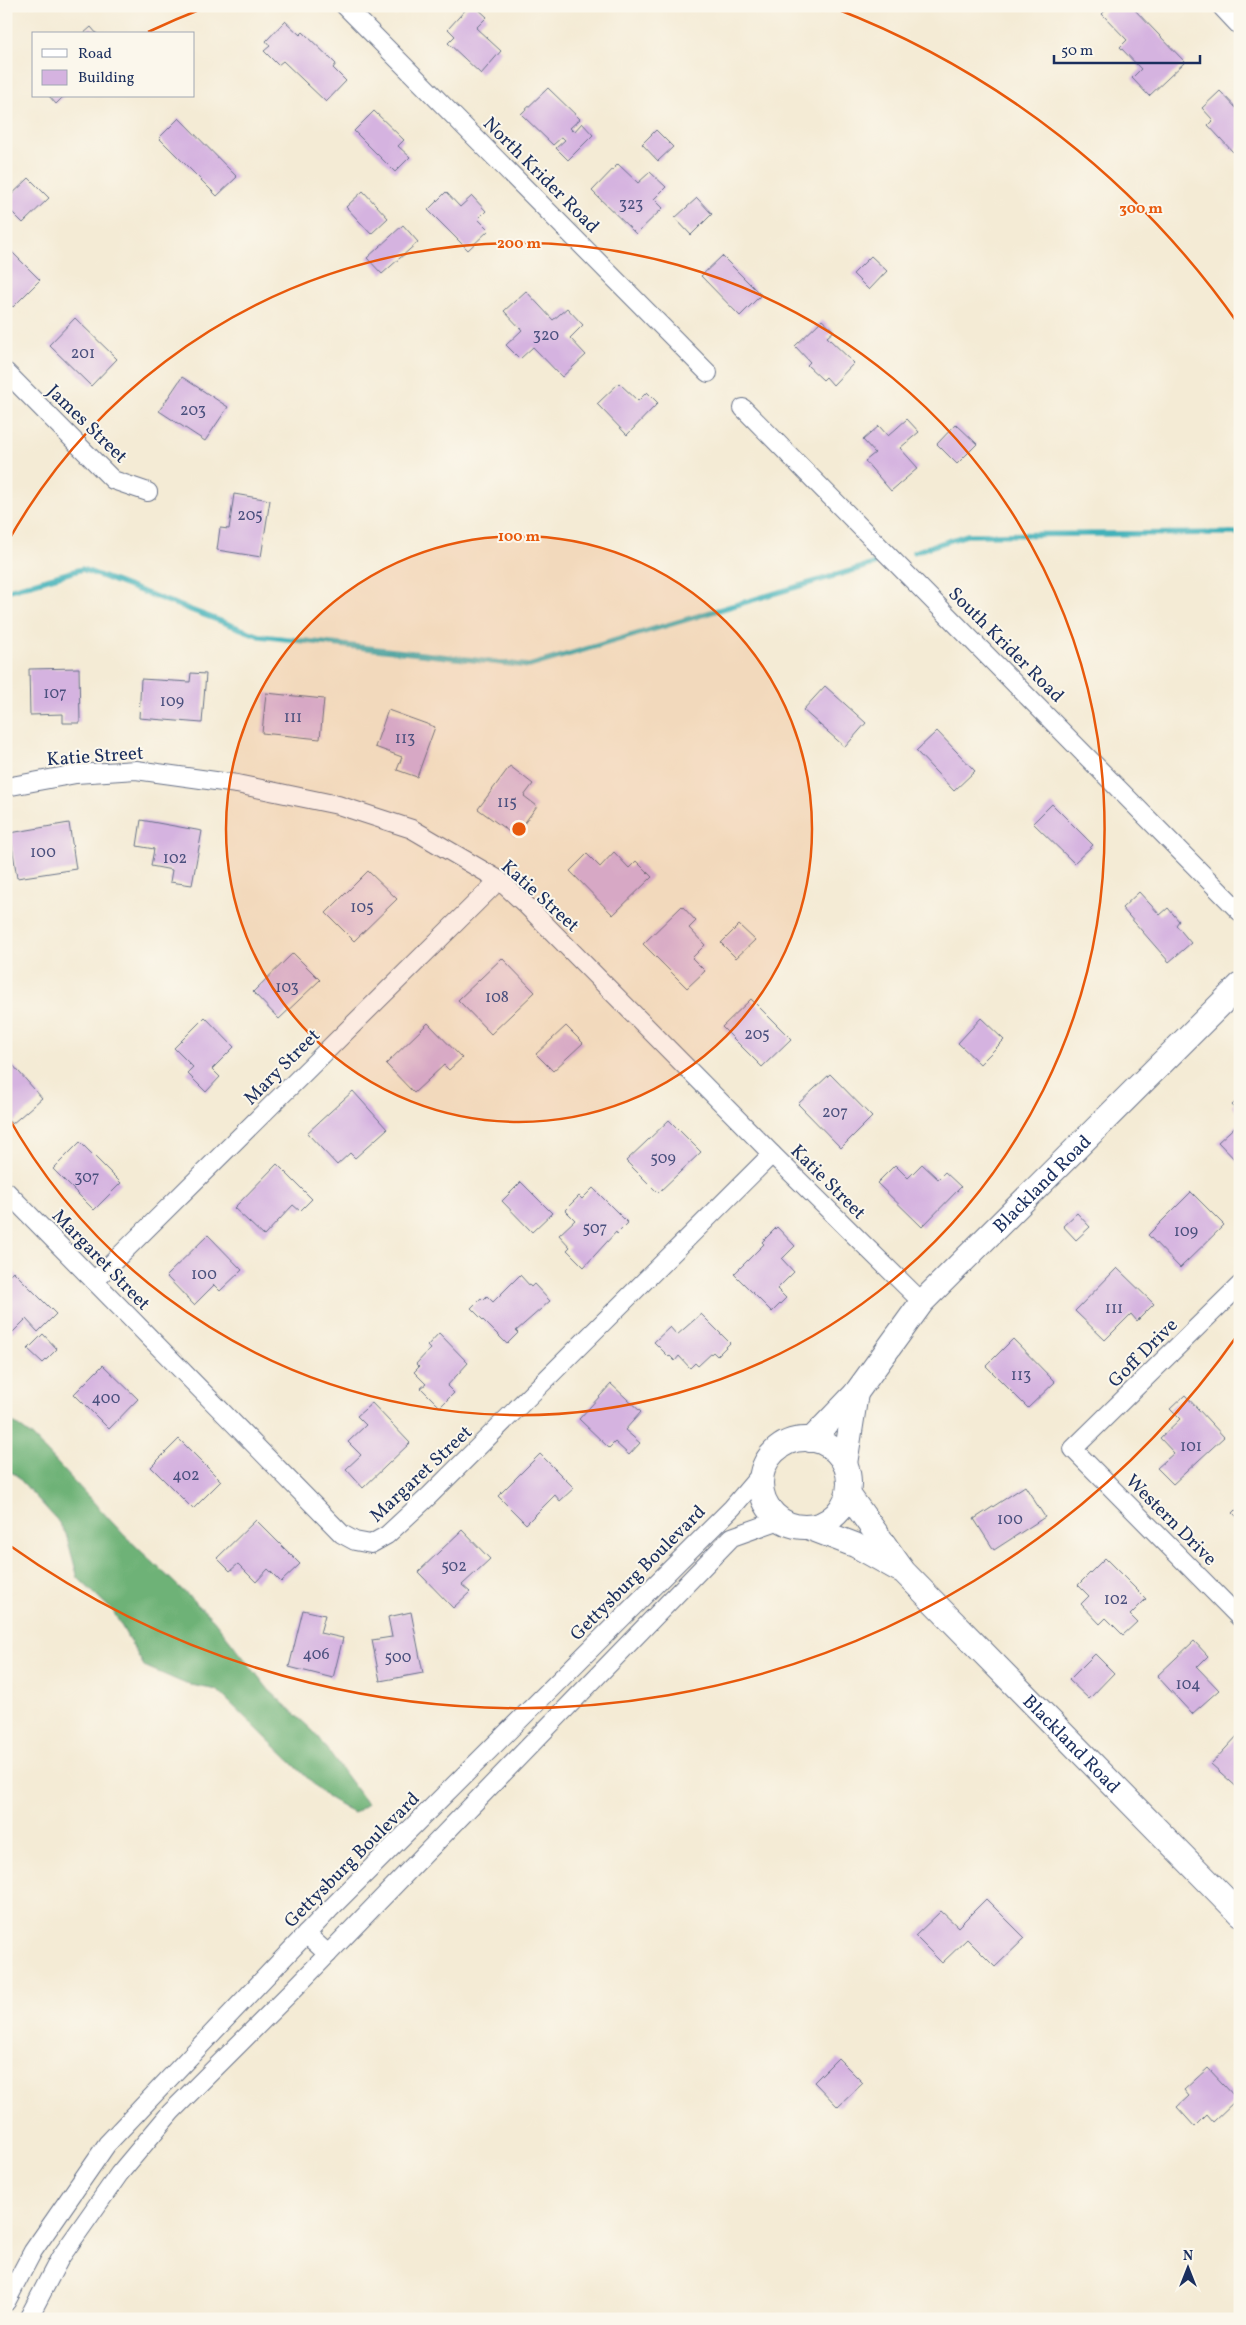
<svg xmlns="http://www.w3.org/2000/svg" width="1246" height="2325" viewBox="0 0 1246 2325" font-family="Vollkorn,serif">
	<style>
		.forest { fill: #6eb277; stroke: #44706a }
		.lines { fill: none; stroke-linecap: round; stroke-linejoin: round }
		.stream { stroke: #41b1b9; stroke-width: 5.5 }
		.building { fill: #d5b3e0 }
		.street-casing { stroke: #677188; stroke-width: 20 }
		.secondary-casing { stroke: #677188; stroke-width: 26 }
		.street { stroke: #fff; stroke-width: 18 }
		.secondary { stroke: #fff; stroke-width: 24 }
		.ring { fill: none; stroke: #e8590c; stroke-width: 2.5 }
		.labels { text-anchor: middle; stroke-width: 4; stroke-linejoin: round; paint-order: stroke }
		.number-label { font-size: 16px; fill: #4a507e }
		.street-label { font-size: 19px; fill: #1b2f5e; stroke: #fbf7ec }
		.centre { fill: #e8590c; stroke: #fbf7ec; stroke-width: 2.5 }
		.ring-label { font-size: 15px; text-anchor: middle; font-weight: bold; fill: #e8590c; stroke: #fbf7ec; stroke-width: 4; stroke-linejoin: round; paint-order: stroke }
	</style>
	<rect width="100%" height="100%" fill="#fbf7ec"/>
	<filter id="ink" filterUnits="userSpaceOnUse"><feTurbulence type="fractalNoise" baseFrequency=".02" numOctaves="2"/><feDisplacementMap in="SourceGraphic" scale="10" xChannelSelector="R" yChannelSelector="G"/><feConvolveMatrix kernelMatrix="1 2 1 2 8 2 1 2 1" color-interpolation-filters="sRGB"/></filter>
	<filter id="wash" filterUnits="userSpaceOnUse"><feTurbulence type="fractalNoise" baseFrequency=".0096" numOctaves="4" result="noise"/><feDisplacementMap in="SourceGraphic" scale="20" xChannelSelector="R" yChannelSelector="G"/><feGaussianBlur stdDeviation="1.12" result="paint"/><feColorMatrix in="noise" values="0 0 0 0 0 0 0 0 0 0 0 0 0 0 0 0 0 1.4 0 .05"/><feComposite in="paint" operator="in"/></filter>
	<g filter="url(#wash)">
		<rect width="100%" height="100%" fill="#f4ebd5"/>
		<!-- forest -->
		<path class="forest" d="M6,1417l27,20 91,98 89,84 56,71 45,42 53,72 -13,9 -27,-16 -110,-107 -31,-6 -42,-18 -31,-55 -35,-33 -12,-44 -9,-14 -42,-46 -9,-3z"/>
		<g class="lines">
			<!-- stream -->
			<g class="stream">
				<path d="M914,552l53,-17 273,-2"/>
				<path d="M6,591l76,-22 178,67 269,30 345,-102"/>
			</g>
		</g>
		<g id="blocks">
			<!-- building -->
			<g class="building">
				<path d="M469,6h6l12,11 -11,11 25,23 -20,23 -33,-31 7,-7 -7,-7z"/>
				<path d="M1110,6h21l54,56 -36,34 -17,-18 9,-9 -21,-22 7,-7 -25,-26z"/>
				<path d="M285,21l15,14 3,-3 33,32 -3,4 13,13 -20,21 -43,-41 -5,4 -14,-14 6,-5 -4,-5z"/>
				<path d="M91,27l6,7h-14z"/>
				<path d="M548,88l32,31 -10,9 4,4 8,-9 11,12 -25,25 -12,-12 9,-8 -3,-3 -9,8 -32,-31z"/>
				<path d="M1220,91l20,21v33l-7,7 -25,-27 5,-5 -11,-12z"/>
				<path d="M49,96h15l-8,8z"/>
				<path d="M374,111l30,29 -6,6 12,11 -15,15 -41,-41z"/>
				<path d="M179,118l58,59 -20,19 -58,-58z"/>
				<path d="M656,130l17,17 -15,14 -16,-17z"/>
				<path d="M618,164l20,19 12,-11 16,15 -12,12 9,9 -27,26 -44,-43z"/>
				<path d="M29,178l20,20 -26,25 -17,-17v-6z"/>
				<path d="M363,191l25,27 -17,16 -25,-27z"/>
				<path d="M446,192l14,15 12,-11 14,15 -8,8 11,11 -21,20 -40,-40z"/>
				<path d="M697,198l15,16 -21,21 -16,-17z"/>
				<path d="M403,225l15,17 -36,32 -15,-16z"/>
				<path d="M6,246l34,34 -27,27 -7,-7z"/>
				<path d="M722,256l39,39 -21,21 -39,-40z"/>
				<path d="M871,256l16,15 -18,19 -16,-16z"/>
				<path d="M526,291l27,29 14,-12 16,17 -13,13 16,17 -24,22 -29,-30 -13,12 -14,-14 16,-15 -18,-19z"/>
				<path d="M75,318l42,41 -26,27 -42,-41z"/>
				<path d="M822,320l12,11 -7,6 27,26 -21,22 -7,-8 -3,3 -16,-15 3,-3 -15,-16z"/>
				<path d="M182,377l46,30 -23,34 -46,-30z"/>
				<path d="M619,383l19,18 9,-9 11,11 -31,32 -30,-31z"/>
				<path d="M907,419l12,13 -19,16 18,20 -27,23 -26,-30 10,-8 -12,-13 16,-14 9,10z"/>
				<path d="M956,424l21,20 -20,20 -20,-20z"/>
				<path d="M234,494l36,6 -9,57 -44,-7 3,-22 9,1z"/>
				<path d="M79,668l1,55h-17v-9l-33,1 -1,-46z"/>
				<path d="M191,673l15,1 -4,49 -63,-5 2,-39 49,3z"/>
				<path d="M825,686l41,37 -21,24 -42,-37z"/>
				<path d="M266,693l58,6 -4,40 -58,-6z"/>
				<path d="M388,710l47,17 -18,50 -20,-7 5,-13 -27,-10z"/>
				<path d="M937,731l38,40 -21,20 -38,-40z"/>
				<path d="M510,766l23,18 -9,12 13,10 -22,30 -37,-27z"/>
				<path d="M1052,804l41,41 -19,18 -41,-40z"/>
				<path d="M141,820l61,11 -10,54 -22,-3 2,-12 -21,-4 3,-17 -17,-3z"/>
				<path d="M69,823l7,46 -59,9 -7,-45z"/>
				<path d="M614,852l15,16 7,-7 16,16 -39,38 -43,-44 17,-17 13,13z"/>
				<path d="M368,871l29,28 -43,42 -28,-28z"/>
				<path d="M1139,892l21,23 8,-7 11,13 -3,4 15,18 -22,19 -47,-54z"/>
				<path d="M682,906l14,15 -7,7 16,17 -13,13 13,13 -18,17 -44,-44z"/>
				<path d="M739,925l16,15 -19,18 -15,-15z"/>
				<path d="M293,953l27,27 -41,39 -26,-27z"/>
				<path d="M502,958l33,34 -44,42 -33,-34z"/>
				<path d="M751,999l40,40 -29,28 -40,-40z"/>
				<path d="M205,1017l29,30 -22,22 8,8 -14,15 -19,-19 6,-6 -19,-19z"/>
				<path d="M981,1018l23,22 -24,24 -22,-21z"/>
				<path d="M428,1023l34,35 -13,12 -5,-5 -30,28 -28,-29z"/>
				<path d="M566,1026l17,17 -30,28 -17,-17z"/>
				<path d="M12,1064l30,34 -30,26 -6,-6v-50z"/>
				<path d="M830,1074l42,43 -31,31 -43,-44z"/>
				<path d="M353,1091l34,38 -32,29 -5,-5 -13,12 -30,-32z"/>
				<path d="M1240,1098v16l-8,-9z"/>
				<path d="M669,1120l32,32 -43,41 -32,-32z"/>
				<path d="M1240,1122v43l-22,-23z"/>
				<path d="M80,1142l41,41 -27,27 -41,-41z"/>
				<path d="M277,1164l35,35 -12,12 -7,-6 -29,31 -30,-28z"/>
				<path d="M922,1164l16,15 7,-7 16,15 -39,40 -45,-44 18,-18 13,13z"/>
				<path d="M521,1182l31,31 -20,19 -30,-31z"/>
				<path d="M593,1188l35,35 -11,11 -1,-2 -32,35 -17,-17 3,-3 -11,-12 16,-15 -10,-10 14,-14 3,3z"/>
				<path d="M1191,1192l33,33 -44,43 -32,-33z"/>
				<path d="M1077,1213l13,14 -14,13 -13,-14z"/>
				<path d="M777,1227l18,19 -13,13 12,13 -17,17 9,9 -14,14 -38,-38 30,-30 -2,-2z"/>
				<path d="M208,1235l34,35 -22,21 -6,-6 -20,20 -28,-29z"/>
				<path d="M1117,1268l37,36 -17,17 -6,-7 -26,26 -30,-29z"/>
				<path d="M13,1271l43,43 -18,18 -12,-13 -13,13 -7,-7v-47z"/>
				<path d="M520,1275l11,12 3,-3 16,17 -34,30 2,2 -11,11 -36,-36 10,-10 2,2 4,-4 6,6z"/>
				<path d="M701,1314l29,29 -13,13 -4,-4 -15,14 -3,-3 -5,5 -11,-12 -4,5 -5,-5 -1,1 -15,-15 16,-15 7,8z"/>
				<path d="M439,1333l29,30 -21,23 7,7 -14,14 -19,-19 5,-4 -12,-12 5,-5 -3,-3 14,-15 -3,-3z"/>
				<path d="M43,1334l14,15 -14,14 -15,-14z"/>
				<path d="M1013,1339l42,43 -27,26 -42,-42z"/>
				<path d="M103,1365l35,34 -29,30 -35,-35z"/>
				<path d="M611,1384l30,28 -16,18 15,13 -11,12 -14,-13 -6,6 -30,-29z"/>
				<path d="M1185,1395l39,42 -51,47 -16,-16 17,-15 -14,-15 20,-19 -10,-10z"/>
				<path d="M372,1403l38,40 -47,45 -17,-19 15,-14 -13,-13 18,-17 -9,-9z"/>
				<path d="M179,1439l42,42 -28,28 -42,-42z"/>
				<path d="M540,1454l34,34 -14,13 -5,-6 -29,29 -28,-28z"/>
				<path d="M1025,1486l20,31 -51,33 -20,-31z"/>
				<path d="M1240,1506v14l-7,-7z"/>
				<path d="M256,1520l44,44 -19,18 -13,-13 -12,13 -18,-18 -8,7 -13,-13z"/>
				<path d="M462,1530l28,29 -28,26 8,7 -17,16 -35,-36z"/>
				<path d="M1105,1558l41,41 -16,16 7,7 -14,13 -17,-17 -6,6 -19,-20 8,-8 -11,-11z"/>
				<path d="M303,1610l22,5 -5,18 23,5 -10,40 -44,-11z"/>
				<path d="M411,1612l12,61 -43,8 -8,-41 20,-3 -4,-20z"/>
				<path d="M1194,1641l14,15 -11,11 22,23 -27,24 -35,-38z"/>
				<path d="M1095,1654l19,19 -25,26 -20,-19z"/>
				<path d="M1240,1733v57l-29,-26z"/>
				<path d="M986,1899l39,39 -30,29 -28,-28 -25,24 -27,-27 26,-25 17,16z"/>
				<path d="M838,2058l25,25 -25,24 -24,-25z"/>
				<path d="M1208,2068l29,31 -24,23 -6,-7 -12,12 -18,-20 12,-11 -5,-6z"/>
			</g>
		</g>
	</g>
	<g filter="url(#ink)">
		<use href="#blocks" fill-opacity="0" stroke="#677188" stroke-width="1"/>
		<g class="lines">
			<!-- street casing -->
			<g class="street-casing">
				<g id="street">
					<path d="M345,6l363,367"/>
					<path d="M6,372l107,108 35,12"/>
					<path d="M743,408l497,504"/>
					<path d="M6,787l70,-13 60,-4 101,14 101,21 74,24 87,51 27,25 246,249 150,148"/>
					<path d="M6,1191l336,343 13,7 16,3 16,-9 42,-39 343,-342"/>
					<path d="M94,1281l405,-401"/>
					<path d="M1240,1285l-167,164 167,169"/>
					<path d="M306,1934l22,20"/>
					<path d="M6,2302l27,-51 74,-107 222,-234 403,-402 29,-34"/>
					<path d="M28,2319l32,-61 59,-84 52,-62 124,-124 437,-451 48,-17"/>
				</g>
			</g>
			<!-- secondary casing -->
			<g class="secondary-casing">
				<g id="secondary">
					<path d="M1225,6l15,16"/>
					<circle cx="805" cy="1483" r="44"/>
					<path id="s1" d="M811,1440l45,-47 66,-91 318,-317"/>
					<path d="M845,1464l11,-71"/>
					<path id="s2" d="M848,1494l56,78 336,342"/>
					<path d="M808,1527l47,18 43,24"/>
				</g>
			</g>
			<!-- street -->
			<use href="#street" class="street"/>
			<!-- secondary -->
			<use href="#secondary" class="secondary"/>
		</g>
	</g>
	<!-- distance rings -->
	<circle cx="519" cy="829" r="293" fill="#e8590c" fill-opacity=".12"/>
	<g class="ring">
		<circle cx="519" cy="829" r="293"/>
		<path d="M6 545A586 586 0 1 1 6 1113"/>
		<path d="M1239 1333A879 879 0 0 1 9 1545M148 32A879 879 0 0 1 204 8M834 8A879 879 0 0 1 1239 325"/>
	</g>
	<g class="labels">
		<!-- number labels -->
		<g class="number-label">
			<text x="631" y="209">323</text>
			<text x="546" y="340">320</text>
			<text x="83" y="358">201</text>
			<text x="193" y="415">203</text>
			<text x="250" y="520">205</text>
			<text x="55" y="698">107</text>
			<text x="172" y="706">109</text>
			<text x="293" y="722">111</text>
			<text x="405" y="743">113</text>
			<text x="507" y="807">115</text>
			<text x="43" y="857">100</text>
			<text x="175" y="863">102</text>
			<text x="362" y="912">105</text>
			<text x="287" y="992">103</text>
			<text x="497" y="1002">108</text>
			<text x="757" y="1039">205</text>
			<text x="835" y="1117">207</text>
			<text x="663" y="1163">509</text>
			<text x="87" y="1182">307</text>
			<text x="595" y="1233">507</text>
			<text x="1186" y="1236">109</text>
			<text x="204" y="1279">100</text>
			<text x="1114" y="1313">111</text>
			<text x="1021" y="1380">113</text>
			<text x="106" y="1403">400</text>
			<text x="1191" y="1451">101</text>
			<text x="186" y="1480">402</text>
			<text x="1010" y="1524">100</text>
			<text x="454" y="1571">502</text>
			<text x="1116" y="1604">102</text>
			<text x="316" y="1659">406</text>
			<text x="398" y="1662">500</text>
			<text x="1188" y="1689">104</text>
		</g>
		<!-- street labels -->
		<g class="street-label">
			<text transform="translate(542 174) rotate(45)" y="7">North Krider Road</text>
			<text transform="translate(88 423) rotate(44)" y="7">James Street</text>
			<text transform="translate(1007 644) rotate(45)" y="7">South Krider Road</text>
			<text transform="translate(95 755) rotate(-4)" y="7">Katie Street</text>
			<text transform="translate(541 895) rotate(42)" y="7">Katie Street</text>
			<text transform="translate(281 1066) rotate(-45)" y="7">Mary Street</text>
			<text transform="translate(829 1181) rotate(45)" y="7">Katie Street</text>
			<text dy="7" stroke="none"><textPath href="#s1" startOffset="346">Blackland Road</textPath></text>
			<text transform="translate(102 1259) rotate(46)" y="7">Margaret Street</text>
			<text transform="translate(1142 1352) rotate(-45)" y="7">Goff Drive</text>
			<text transform="translate(420 1473) rotate(-43)" y="7">Margaret Street</text>
			<text transform="translate(1172 1519) rotate(45)" y="7">Western Drive</text>
			<text transform="translate(637 1572) rotate(-45)" y="7">Gettysburg Boulevard</text>
			<text dy="7" stroke="none"><textPath href="#s2" startOffset="336">Blackland Road</textPath></text>
			<text transform="translate(351 1859) rotate(-45)" y="7">Gettysburg Boulevard</text>
		</g>
	</g>
	<circle cx="519" cy="829" r="8" class="centre"/>
	<g class="ring-label">
		<text x="1141" y="213">300 m</text>
		<text x="519" y="248">200 m</text>
		<text x="519" y="541">100 m</text>
	</g>
	<!-- margin -->
	<rect width="1246" height="2325" fill="none" stroke="#fbf7ec" stroke-width="25"/>
	<!-- legend -->
	<rect x="32" y="32" width="162" height="65" fill="#fbf7ec" stroke="#a1a7b3"/>
	<rect x="42" y="49" width="25" height="8" fill="#ffffff" stroke="#a1a7b3"/>
	<text x="78" y="58" font-size="15" fill="#1b2f5e">Road</text>
	<rect x="42" y="70" width="25" height="15" fill="#d5b3e0" stroke="#a1a7b3"/>
	<text x="78" y="82" font-size="15" fill="#1b2f5e">Building</text>
	<!-- north arrow -->
	<g transform="translate(1188 2268)" stroke="#fbf7ec" stroke-width="4" paint-order="stroke">
	<path d="M0-4L9 19L0 12L-9 19Z" fill="#1b2f5e"/>
	<text y="-8" font-size="14" font-weight="bold" text-anchor="middle" fill="#1b2f5e">N</text>
	</g>
	<!-- scale -->
	<path d="M1054 55v8h146v-8" fill="none" stroke="#1b2f5e" stroke-width="2.5"/>
	<text x="1061" y="55" font-size="15" fill="#1b2f5e" stroke="#fbf7ec" stroke-width="4" paint-order="stroke">50 m</text>
</svg>
